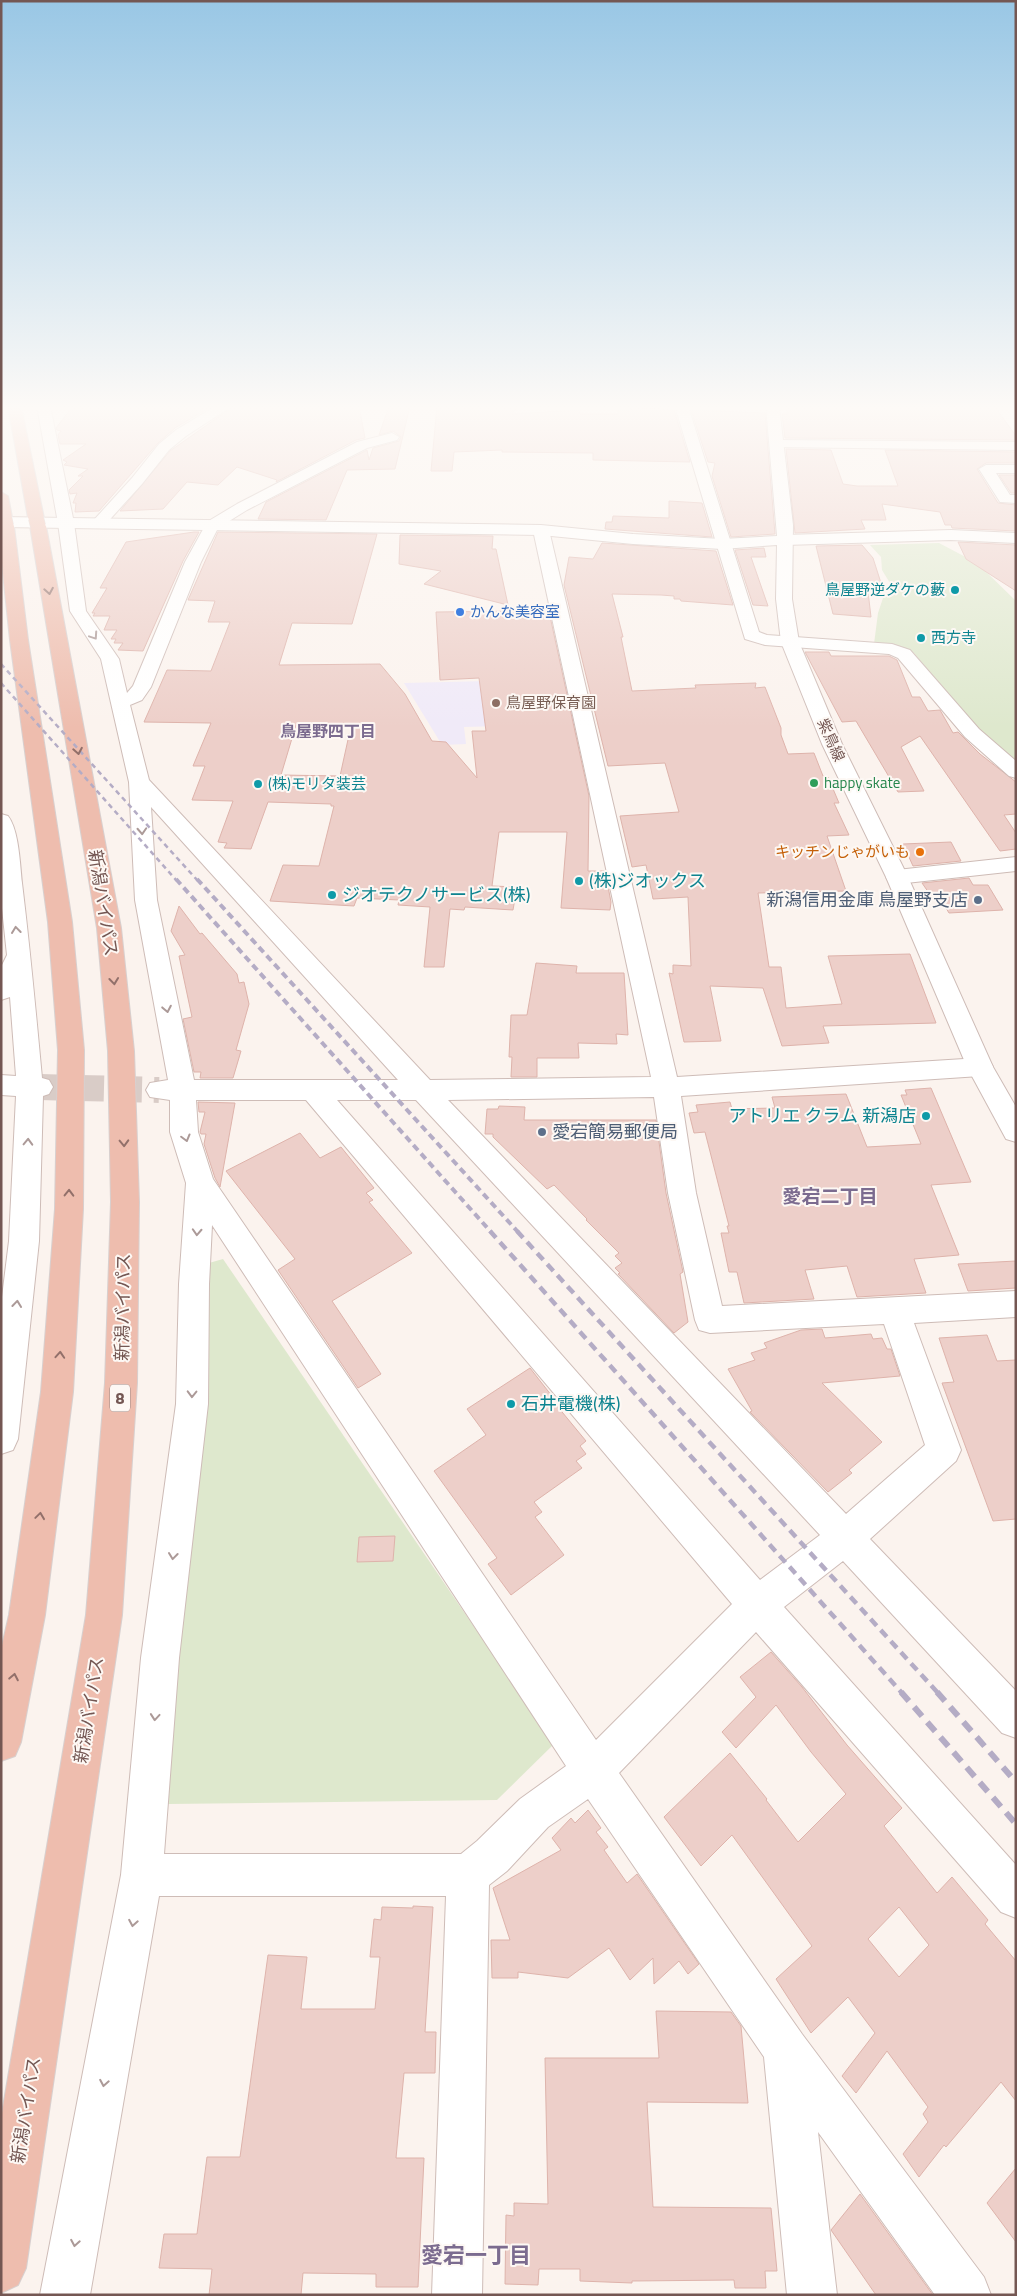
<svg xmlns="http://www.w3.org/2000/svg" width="1017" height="2296" viewBox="0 0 1017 2296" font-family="'Titillium Web','Noto Sans JP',sans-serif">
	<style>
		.education { fill: #f0eaf8 }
		.green { fill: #dee8cd }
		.building { fill: #edcfc9; stroke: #deb3ab; fill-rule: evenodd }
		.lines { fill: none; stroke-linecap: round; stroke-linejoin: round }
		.minor-tunnel { stroke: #d9ccc7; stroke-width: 26; stroke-dasharray: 26 12; stroke-linecap: butt }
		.minor-casing { stroke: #cebcb7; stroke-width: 2 }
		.tertiary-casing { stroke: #cebcb7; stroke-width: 2 }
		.trunk-casing { stroke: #d8d0cf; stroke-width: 2 }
		.minor { fill: #fff; fill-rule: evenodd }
		.tertiary { fill: #fff; fill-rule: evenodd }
		.trunk { fill: #eebdae; fill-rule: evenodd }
		.rail-far3 { stroke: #b4acc5; stroke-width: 2.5; stroke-dasharray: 5 4; stroke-linecap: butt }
		.rail-far2 { stroke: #b4acc5; stroke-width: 4; stroke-dasharray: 7 4.5; stroke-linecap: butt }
		.rail-far1 { stroke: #b4acc5; stroke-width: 4.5; stroke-dasharray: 9 6; stroke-linecap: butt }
		.rail { stroke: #b4acc5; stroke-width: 6; stroke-dasharray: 12 8; stroke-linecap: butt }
		.trunk-bridge-casing { stroke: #d8d0cf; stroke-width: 16; stroke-linecap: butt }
		.trunk-bridge { stroke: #eebdae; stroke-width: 15 }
		.oneway { stroke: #92706a }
		.oneway2 { stroke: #ac9a98 }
		.culture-dot { fill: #0f9aa8; stroke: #fdf8f4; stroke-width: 2 }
		.shop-dot { fill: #3f7fe0; stroke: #fdf8f4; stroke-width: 2 }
		.education-dot { fill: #8d6e63; stroke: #fdf8f4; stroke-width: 2 }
		.leisure-dot { fill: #2e9e5b; stroke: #fdf8f4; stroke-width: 2 }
		.food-dot { fill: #e8710a; stroke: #fdf8f4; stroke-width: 2 }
		.service-dot { fill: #5c6f8a; stroke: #fdf8f4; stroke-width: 2 }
		.labels { text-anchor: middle; stroke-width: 4; stroke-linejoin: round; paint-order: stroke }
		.far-culture-label { font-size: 15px; fill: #0d838f; stroke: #fdf8f4; text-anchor: start }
		.far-shop-label { font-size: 15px; fill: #366cbe; stroke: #fdf8f4; text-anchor: start }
		.far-education-label { font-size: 15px; fill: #785e54; stroke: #fdf8f4; text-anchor: start }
		.far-street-label { font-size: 15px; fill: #745753; stroke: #fdf8f4 }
		.far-leisure-label { font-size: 15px; fill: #27864d; stroke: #fdf8f4; text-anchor: start }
		.far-food-label { font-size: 15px; fill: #c56008; stroke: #fdf8f4; text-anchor: end }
		.far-neighbourhood-label { font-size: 16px; font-weight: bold; fill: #7b6b8f; stroke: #fdf8f4 }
		.shield { fill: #fdf8f4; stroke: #9d8783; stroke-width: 1 }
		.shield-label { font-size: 16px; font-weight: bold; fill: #745753 }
		.culture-label { font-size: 18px; fill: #0d838f; stroke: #fdf8f4; text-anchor: start }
		.service-label { font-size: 18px; fill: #4e5e75; stroke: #fdf8f4; text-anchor: end }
		.street-label { font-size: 18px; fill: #745753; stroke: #fdf8f4 }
		.neighbourhood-label { font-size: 19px; font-weight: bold; fill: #7b6b8f; stroke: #fdf8f4 }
		.near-neighbourhood-label { font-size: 22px; font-weight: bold; fill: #7b6b8f; stroke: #fdf8f4 }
	</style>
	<rect width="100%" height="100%" fill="#fbf3ee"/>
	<!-- education -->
	<path class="education" d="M568,679l13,45 -117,3 2,17 -24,1 -38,-62z"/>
	<!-- green -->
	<g class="green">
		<path d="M939,543l38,20 39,38v163l-53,-50 -49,-61 -18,-7 -22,-2 4,-31 5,-15 13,-5 -14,-23 -1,-13 -11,-12z"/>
		<path d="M223,1259l331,485 -57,56 -329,4 41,-541z"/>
	</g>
	<!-- building -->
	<g class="building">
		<path d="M73,406h139l-37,22 -17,15 -59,68 -24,1 1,-9h-3l4,-10 -7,1 -1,-4 14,-14h-5l10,-7 -24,-4 3,-3 -4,-2 23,-16h-26l-2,-9 3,-4 -4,-1 -1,-2z"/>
		<path d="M234,406h125l6,32 -9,2 -80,42 1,-2 -40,-13 -19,18 -31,-3 -24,27 -43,2 50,-60z"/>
		<path d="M389,406h21l-15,63 -48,1 -21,50 -68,-1 8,-17 101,-52 2,10 4,-12 26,-7 2,-4 -8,-6 -14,4z"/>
		<path d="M437,406h81l-6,8 67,-4 1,4h38v-4l13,1v-4l43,3 16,52 -97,-2v-7l-91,-1v-2l-48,2 -2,19h-21z"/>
		<path d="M787,406l208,1 21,29v4l-231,-2 -3,-24h5z"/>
		<path d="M691,410l74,3 10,121 -44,3 -19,-61 3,-13 -7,-1z"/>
		<path d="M786,449l45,1 12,34 14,2h41l-13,-36 131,2v11h-30l-9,6 21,34 18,2v26l-64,-3 -1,-3h-6l-5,-13 -58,-8 4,16h-25l4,9 -70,4z"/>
		<path d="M999,475h17v18h-5z"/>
		<path d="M669,501l33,2 10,34 -107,-8 1,-7h6l1,-6 56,2z"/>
		<path d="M194,532h5l-16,29 -40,90 -25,-1 5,-7h-9l2,-4h-5l6,-9h-13l6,-14h-17l2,-3h-3l15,-25h-7l26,-46z"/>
		<path d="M218,532l159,2 -25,90 -60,-1 -13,42 101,-1 25,30 27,47 14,1 31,36 -5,-47h14l-7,-53 -39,2 -4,-68 83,-1v-2l29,-2 41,189 -1,75h17l6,31 -1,8 -49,-2 6,-76h-68l-7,54 25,1 -4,23 -48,-3 -1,3 -14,-1 -6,58h-20l6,-60 -32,-2 1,-5 -42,-2 -3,8 -84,-5 13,-36 36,1 15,-60h-3v-2l-63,-2 -17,47 -27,-1 3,-5 -9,-1 15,-41 -41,-1 13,-34h-12l18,-43 -67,-1 23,-52 44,1 19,-49h-22l7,-21 -27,-1zM296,725l55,1 -11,50 -59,-1z"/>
		<path d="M400,535l93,1 -1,13h4l12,56 -84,-21 17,-13 -42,-7z"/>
		<path d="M958,542l58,3v46l-50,-32z"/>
		<path d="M602,543l114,8 17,54 -52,-4 -1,-2h-6v-3l-13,-1 -49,-1 11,43h-2l11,54 64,-3 -1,-3 61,-2 -1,5 10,-1 16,41v7l7,19 26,-1 9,23 5,1 11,26h-5l15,32 -22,1 19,55 -88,2 11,74h12l5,41 56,-4 -14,-48 82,-2 26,69 -113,3 6,17 -47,3 -19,-58 -53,-2 11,55 -37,1 -15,-69 4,1v-9l18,1 -3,-69 -35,2 -7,-34 -14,2 -12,-51 59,-4 -14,-49 -57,3 -44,-181 5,-28 24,2z"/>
		<path d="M862,545l11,13 8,25h-14l4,34 -38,-3 -17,-68z"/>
		<path d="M764,548l2,9h-15l17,49 -15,-1 -18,-55z"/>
		<path d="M805,652h24l2,4h58l8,4 15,37h8l8,14 12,-1 13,23 5,-1 22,22 36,28v32l-12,1 12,18v16l-16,2 -80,-115 -19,11 23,44 -26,1 -42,-71 -14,1z"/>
		<path d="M951,842l10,19 -48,5 -10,-22z"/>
		<path d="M969,878l4,7h15l15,25 -54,3 -9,-15 -9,-2 -9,-13z"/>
		<path d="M179,906l21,28 2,-1 35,41 2,9 5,-1 5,22 -13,46 5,1 -8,27h-33l1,-6h-7l-11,-53 9,-2 -13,-61 6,-1 -14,-24z"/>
		<path d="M536,963l41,3 -1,7h48l4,62 -12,-1 1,10 -39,-1 1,15h-42v19h-26l1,-20h-3l2,-42h16z"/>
		<path d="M931,1088l40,94 -40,3 28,70 -45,4 12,34 -69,4 -10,-31 -42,4 9,29 -70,4 -7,-31h-8l-8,-39h8l-2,-7h2l-24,-94 -11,1 -5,-20 9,-1 -2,-7 34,-3 2,7 43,-1 -3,-11 74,-3 21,53 54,-3 -20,-49h6l-2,-5z"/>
		<path d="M198,1102l37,1 -15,84 -5,-9 -11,-34 2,-10h-5l-1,-2 5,-20h-6z"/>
		<path d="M499,1106l26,1 -1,13h132l10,73 17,79 -3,2 8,48 -14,11 -56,-59 2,-1 -5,-5 7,-5 -7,-7 4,-3 -33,-33 1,-1 -33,-34 -7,4 -54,-52v-3h-8l2,-25h11z"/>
		<path d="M300,1133l20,25 21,-11 33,41 -8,5 7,7 -4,2 43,51 -80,48 49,73 -23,14 -80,-118 17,-11 -69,-88z"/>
		<path d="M1016,1261v27l-48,3 -10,-27z"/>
		<path d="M822,1329l3,9 46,-4 2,5 9,-1 5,11h4l9,27 -78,7 60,59 -33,28 3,3 -24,19 -78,-80 2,-1 -24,-42 27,-9 -4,-7 16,-5 -3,-5 37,-13z"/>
		<path d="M987,1335l10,26 19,-1v159l-23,2 -51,-138 12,-1 -15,-44z"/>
		<path d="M530,1368l25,32 -2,1 33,40 -6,5 6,8 -10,7 6,7 -48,34 8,10 -7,5 29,38 -53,40 -23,-31 9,-6 -63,-87 52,-36 -19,-26z"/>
		<path d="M395,1536l-2,25 -36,1 2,-25z"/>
		<path d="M771,1652l31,35 45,58 55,63 -18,18 53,67 15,-16 36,43 -3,4 31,37v140l-15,-19 -55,65 -2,-2 -25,32 -16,-23 25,-32 -5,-8 5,-7 -41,-56 -31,42 -14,-17 33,-43 -27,-36 -37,36 -35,-54 36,-33 -80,-111 -31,31 -37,-49 66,-64 37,46 -1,1 32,42 48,-48 -35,-42 -35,-47 -40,43 -14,-16 34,-35 -16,-20zM899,1907l30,38 -30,32 -31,-38z"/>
		<path d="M588,1810l13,18 -5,4 12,15 -4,3 23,33 10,-9 62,90 -11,10 -9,-13 -25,23 -1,-26 -23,22 -21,-32 -41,30 -50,-6v6h-26l-1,-38h19l-17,-52 68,-38 -9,-12 19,-20 4,5z"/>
		<path d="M413,1906l20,1 -8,125h11l-1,41h-31l-8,85h28l-6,129h-42v-13l-73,-1 -2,22h-92l3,-26 -53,-1 5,-34h33l10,-77h33l28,-202 39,2 -6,52h74l5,-52h-10l4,-38 7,1 1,-13 31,1z"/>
		<path d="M656,2011l75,1 10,14 7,77 -101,-1 6,105 118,1 6,63h-12l1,17h-31l-1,-8 -102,1v2l-52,-2v-12h-41l-1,16 -33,-1 1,-69 8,1v-13l34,1 -3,-146h114z"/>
		<path d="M1016,2168v74l-29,-39z"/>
		<path d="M860,2194l73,101h-57l-45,-65z"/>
	</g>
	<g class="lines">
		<!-- minor-tunnel -->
		<path class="minor-tunnel" d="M40,1087l119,3"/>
		<!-- minor casing -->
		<g class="minor-casing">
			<g id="minor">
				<path d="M37,406h13l24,117 12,88 33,48 8,34 6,-7 52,-124 22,-40 30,-18 120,-62 35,-9 7,4 -2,3 -30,8 -120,62 -29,18 -17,34 -50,125 -9,13 -12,5 19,75 281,300 221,-3 -118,-547 3,-3h10l3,3 128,547 303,-19 9,2 4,7 -4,7 -9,2 -299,20 15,97 26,113 294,-15v26l-102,6 47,127 -5,11 -86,78 146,152v47l-14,-5 -159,-172 -59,46 232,258v53l-15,-6 -245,-280 -137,141 183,261 182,243 7,18h-56l-117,-163 19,163h-50l-23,-238 -176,-258 -40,28 -41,44 -18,14 -7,410h-50l14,-399h-287l-69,399h-50l81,-420 20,-217 35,-254 3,-120 7,-101 -16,-51v-32l-20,-3 -4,-7 4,-7 18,-3 -33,-180 -6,-118 -28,-123 -31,-48 -12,-88zM151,807l247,273h-204l-37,-180zM654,1097l14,96 27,127 4,10 11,3 174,-9 41,121 -79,69 -398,-414zM196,1100h110l426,504 -136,136 -383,-561 -15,-47zM337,1100h79l404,435 -60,45zM212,1225l354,541 -46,33 -43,42 -16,13h-297l15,-196 29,-254 1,-120z"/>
				<path d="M216,406h16l-46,30 -17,14 -27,34 -39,43h-10l-3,-3 3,-3 39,-43 27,-34 17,-14z"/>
				<path d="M675,406h13l71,226 8,3 125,9 18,6 69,79 37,32v17l-7,-2 -44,-39 -67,-79 -9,-4 -124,-9 -20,-6z"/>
				<path d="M777,440l239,2v8l-244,-3 -2,-3z"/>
				<path d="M986,465h30v8h-20l14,22h6v8l-16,-1 -21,-33z"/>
				<path d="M951,530l65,3v10l-65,-3 -166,5 -6,-2 -2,-3 2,-3 6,-2z"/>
				<path d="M1,814l7,2c11,14 12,49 14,67 8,65 14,130 20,195l7,2 4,7 -4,7 -6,2 -4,145 -21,198 -5,11 -12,4v-149l8,-64 7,-145 -15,-1v-20l15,1 -6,-79 -9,3v-33l6,-12 -6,-56z"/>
				<path d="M1016,857v14l-119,13 -8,-2 -3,-5 3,-5 8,-2z"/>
			</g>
		</g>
		<!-- tertiary casing -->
		<g class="tertiary-casing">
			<path id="tertiary" d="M766,406h13l14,119 -1,74 7,43 43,102 66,133 85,190 23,40v35l-10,-3 -39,-72 -81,-190 -64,-133 -41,-102 -5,-43 1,-54 -55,4 -89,-5 -92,-9 -540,-8v-10l540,8 92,9 89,5 55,-3z"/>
		</g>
		<!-- trunk casing -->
		<g class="trunk-casing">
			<g id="trunk">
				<path d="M8,406h13l23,112 -5,4 7,4 75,402 13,123 5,151 -2,181 -15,232 -96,653 -8,17 -17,8v-174l85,-504 19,-232 6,-181 -3,-151 -11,-123 -67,-402 5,-4 -7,-4z"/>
				<path d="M1,492l7,4 4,21 -3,3 -8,1z"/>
				<path d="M6,521l5,2 3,3 14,114 44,282 12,128 -1,159 -10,183 -28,223 -24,127 -6,14 -14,5v-111l8,-35 32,-223 14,-183 3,-159 -10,-128 -38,-282 -9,-86v-31z"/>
			</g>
		</g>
		<!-- minor -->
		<use href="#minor" class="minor"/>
		<!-- tertiary -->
		<use href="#tertiary" class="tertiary"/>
		<!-- trunk -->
		<use href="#trunk" class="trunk"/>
		<!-- rail-far3 -->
		<g class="rail-far3">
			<path d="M1,664l197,217"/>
			<path d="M1,683l176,198"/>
		</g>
		<!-- rail-far2 -->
		<g class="rail-far2">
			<path d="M176,879l315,353"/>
			<path d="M197,879l321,353"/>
		</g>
		<!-- rail-far1 -->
		<g class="rail-far1">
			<path d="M490,1231l412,462"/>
			<path d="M517,1231l421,462"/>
		</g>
		<!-- rail -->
		<g class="rail">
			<path d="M901,1692l115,132"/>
			<path d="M937,1692l79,90"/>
		</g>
		<!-- trunk-bridge casing -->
		<g class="trunk-bridge-casing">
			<g id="trunk-bridge">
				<path d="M4,517l2,9"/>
				<path d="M36,518l2,8"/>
			</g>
		</g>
		<!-- trunk-bridge -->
		<use href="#trunk-bridge" class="trunk-bridge"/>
	</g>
	<!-- one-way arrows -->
	<defs><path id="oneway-chevron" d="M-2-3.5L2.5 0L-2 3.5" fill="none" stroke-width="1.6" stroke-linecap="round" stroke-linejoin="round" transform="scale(1.25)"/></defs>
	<g class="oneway">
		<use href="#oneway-chevron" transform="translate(49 591) rotate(80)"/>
		<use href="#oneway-chevron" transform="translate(78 751) rotate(80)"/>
		<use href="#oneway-chevron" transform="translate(114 981) rotate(84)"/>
		<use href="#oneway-chevron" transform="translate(124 1143) rotate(88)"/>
		<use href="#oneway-chevron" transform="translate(69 1193) rotate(-89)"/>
		<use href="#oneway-chevron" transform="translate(60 1355) rotate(-86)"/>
		<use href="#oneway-chevron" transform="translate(40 1516) rotate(-82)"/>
		<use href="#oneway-chevron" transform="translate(14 1677) rotate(-79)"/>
	</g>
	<g class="oneway2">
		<use href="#oneway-chevron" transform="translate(94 636) rotate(56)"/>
		<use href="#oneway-chevron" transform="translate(142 831) rotate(87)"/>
		<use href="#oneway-chevron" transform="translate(16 930) rotate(-97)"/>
		<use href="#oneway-chevron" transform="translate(167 1009) rotate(79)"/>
		<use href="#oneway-chevron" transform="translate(186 1138) rotate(75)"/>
		<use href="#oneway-chevron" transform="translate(28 1142) rotate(-88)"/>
		<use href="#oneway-chevron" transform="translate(197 1232) rotate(93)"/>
		<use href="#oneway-chevron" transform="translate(17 1304) rotate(-84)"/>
		<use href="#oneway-chevron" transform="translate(192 1394) rotate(91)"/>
		<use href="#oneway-chevron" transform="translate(173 1556) rotate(97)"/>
		<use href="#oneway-chevron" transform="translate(155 1717) rotate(95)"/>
		<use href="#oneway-chevron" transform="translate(133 1923) rotate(100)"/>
		<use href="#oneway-chevron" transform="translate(104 2083) rotate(100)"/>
		<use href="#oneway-chevron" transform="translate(75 2243) rotate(100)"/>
	</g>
	<!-- sky -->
	<linearGradient id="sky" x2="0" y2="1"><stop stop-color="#99c7e5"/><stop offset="0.56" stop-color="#fdfaf7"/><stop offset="1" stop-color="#fdfaf7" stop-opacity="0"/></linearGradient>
	<rect width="1017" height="728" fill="url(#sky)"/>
	<!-- markers -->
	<g class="culture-dot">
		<circle cx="955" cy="590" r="5"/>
		<circle cx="921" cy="638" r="5"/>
		<circle cx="258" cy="784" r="5"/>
		<circle cx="579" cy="881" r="5"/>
		<circle cx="332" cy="895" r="5"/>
		<circle cx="926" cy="1116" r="5"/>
		<circle cx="511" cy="1404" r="5"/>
	</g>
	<circle class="shop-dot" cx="460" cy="612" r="5"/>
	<circle class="education-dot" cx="496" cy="703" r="5"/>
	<circle class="leisure-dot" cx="814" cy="783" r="5"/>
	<circle class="food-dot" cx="920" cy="852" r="5"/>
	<g class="service-dot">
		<circle cx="978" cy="900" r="5"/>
		<circle cx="542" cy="1132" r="5"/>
	</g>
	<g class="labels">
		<!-- far-culture labels -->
		<g class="far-culture-label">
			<text x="945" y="595" text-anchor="end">鳥屋野逆ダケの藪</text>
			<text x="931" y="643">西方寺</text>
			<text x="268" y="789">(株)モリタ装芸</text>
		</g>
		<!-- far-shop labels -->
		<g class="far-shop-label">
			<text x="470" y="617">かんな美容室</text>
		</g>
		<!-- far-education labels -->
		<g class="far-education-label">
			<text x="506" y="708">鳥屋野保育園</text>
		</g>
		<!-- far-street labels -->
		<g class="far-street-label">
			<text transform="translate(831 740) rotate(66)" y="5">紫鳥線</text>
		</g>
		<!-- far-leisure labels -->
		<g class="far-leisure-label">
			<text x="824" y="788">happy skate</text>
		</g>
		<!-- far-food labels -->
		<g class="far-food-label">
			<text x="910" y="857">キッチンじゃがいも</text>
		</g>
		<!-- far-neighbourhood labels -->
		<g class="far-neighbourhood-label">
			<text x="328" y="737">鳥屋野四丁目</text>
		</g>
		<!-- shield labels -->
		<rect class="shield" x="110" y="1384.5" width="20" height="27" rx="4"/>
		<g class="shield-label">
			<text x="120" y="1404">8</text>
		</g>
		<!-- culture labels -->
		<g class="culture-label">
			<text x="589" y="887">(株)ジオックス</text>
			<text x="342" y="901">ジオテクノサービス(株)</text>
			<text x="916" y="1122" text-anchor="end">アトリエ クラム 新潟店</text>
			<text x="521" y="1410">石井電機(株)</text>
		</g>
		<!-- service labels -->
		<g class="service-label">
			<text x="968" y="906">新潟信用金庫 鳥屋野支店</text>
			<text x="552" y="1138" text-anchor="start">愛宕簡易郵便局</text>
		</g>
		<!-- street labels -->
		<g class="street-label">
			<text transform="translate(103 903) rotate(81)" y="6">新潟バイパス</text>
			<text transform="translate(123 1307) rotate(-89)" y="6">新潟バイパス</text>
			<text transform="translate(89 1710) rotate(-81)" y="6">新潟バイパス</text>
			<text transform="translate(26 2110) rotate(-81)" y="6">新潟バイパス</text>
		</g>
		<!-- neighbourhood labels -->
		<g class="neighbourhood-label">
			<text x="830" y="1203">愛宕二丁目</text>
		</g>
		<!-- near-neighbourhood labels -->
		<g class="near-neighbourhood-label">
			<text x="476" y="2263">愛宕一丁目</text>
		</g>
	</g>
	<!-- border -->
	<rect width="1017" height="2296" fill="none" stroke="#745753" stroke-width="5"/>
</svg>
